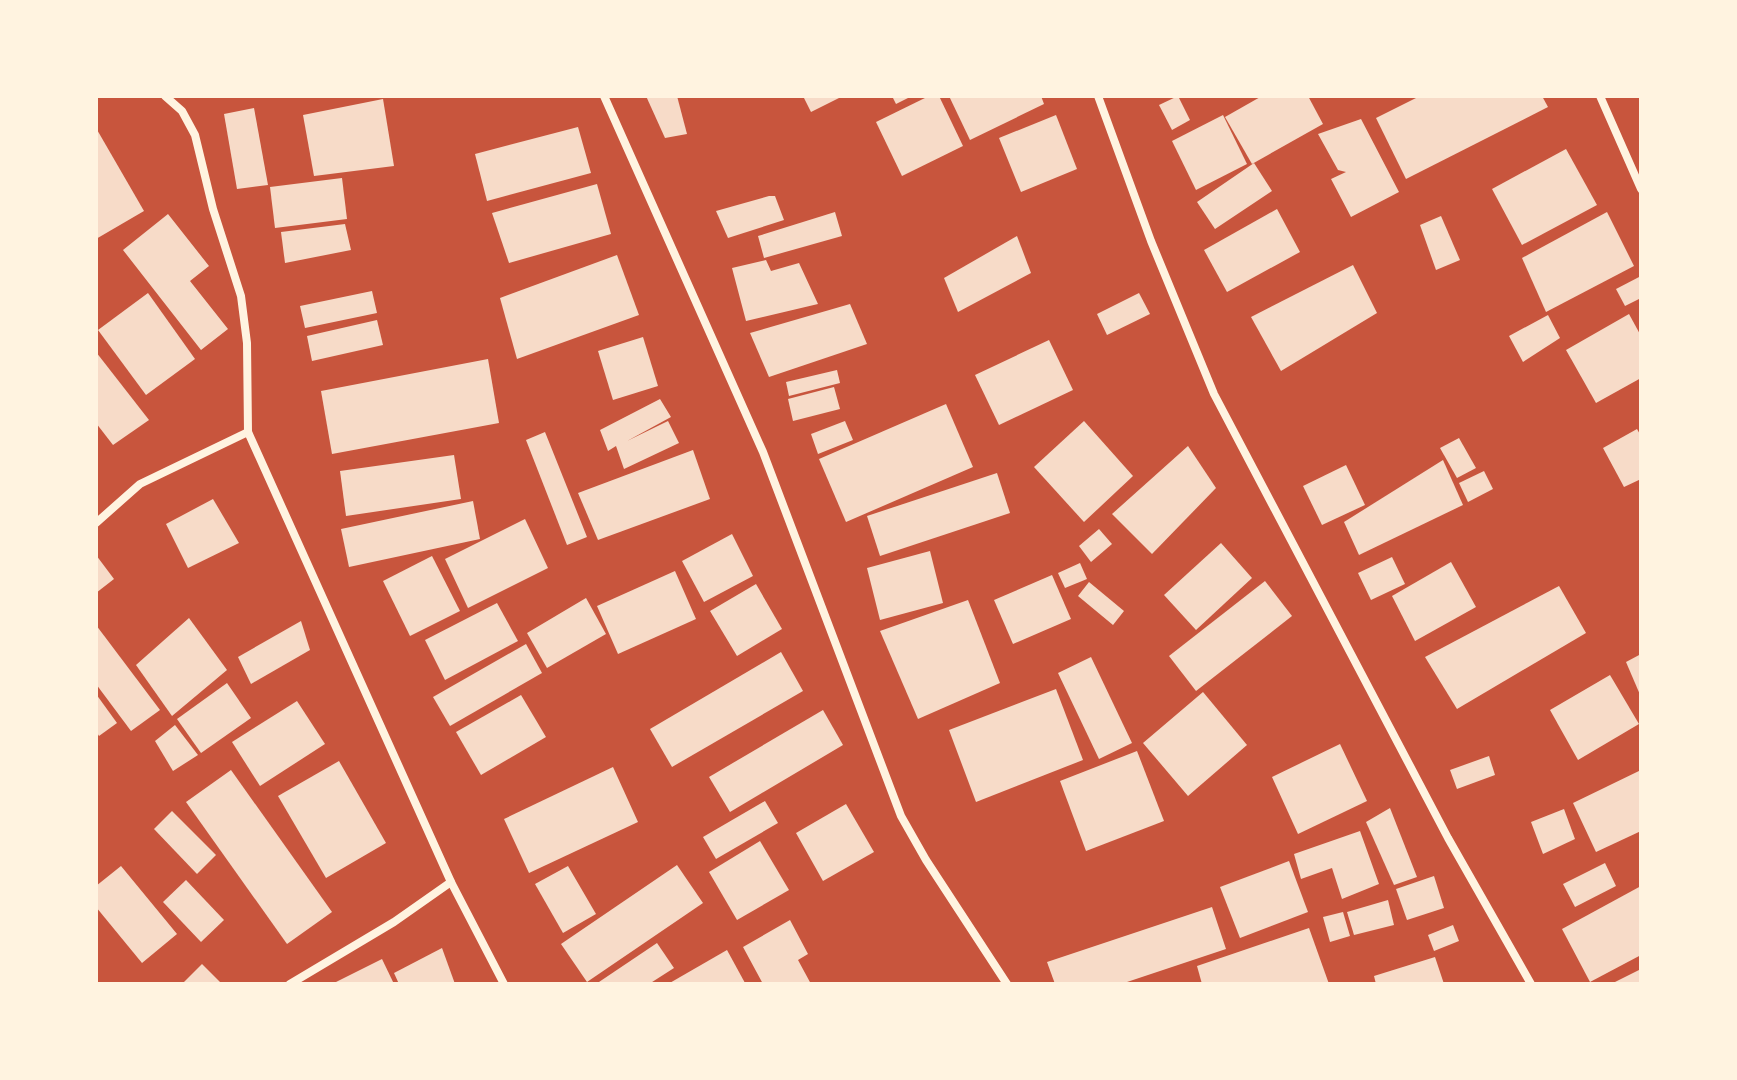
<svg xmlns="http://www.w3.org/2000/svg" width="1737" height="1080" viewBox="0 0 1737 1080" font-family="Manrope,sans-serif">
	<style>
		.building { fill: #f7dbc8 }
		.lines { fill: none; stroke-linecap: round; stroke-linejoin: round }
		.minor { stroke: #fff3e0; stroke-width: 8 }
	</style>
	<rect width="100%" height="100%" fill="#c8553d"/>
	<!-- building -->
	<g class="building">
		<path d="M646,96h31l10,38 -22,4z"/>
		<path d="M803,96h40l-32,16z"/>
		<path d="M892,96h20l-16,8z"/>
		<path d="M929,96h10l24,50 -61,30 -26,-54z"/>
		<path d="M949,96h92l3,8 -74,36z"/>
		<path d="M1178,96l12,24 -18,10 -13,-25z"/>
		<path d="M1262,96h46l15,28 -71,40 -27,-47z"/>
		<path d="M1420,96h122l6,11 -142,72 -30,-61z"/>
		<path d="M383,99l11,67 -80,10 -11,-61z"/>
		<path d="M254,108l14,77 -31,4 -13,-75z"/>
		<path d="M1056,115l21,54 -56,23 -22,-54z"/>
		<path d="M1223,115l24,49 -51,26 -24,-49z"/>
		<path d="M1361,119l38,73 -48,25 -20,-38 15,-7 -8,-2 -20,-36z"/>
		<path d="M578,127l13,46 -104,28 -12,-47z"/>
		<path d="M96,128l48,83 -48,28z"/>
		<path d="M1566,149l31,56 -75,40 -30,-56z"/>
		<path d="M1254,163l18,28 -57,38 -18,-27z"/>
		<path d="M342,178l5,41 -72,9 -5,-41z"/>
		<path d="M597,184l14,50 -102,29 -17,-50z"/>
		<path d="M769,196h6l9,24 -56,18 -12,-27z"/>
		<path d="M1277,209l23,43 -73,40 -23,-42z"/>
		<path d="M835,212l7,24 -78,22 -6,-22z"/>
		<path d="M1607,212l27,54 -88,46 -24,-54z"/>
		<path d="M168,214l41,52 -19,15 38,48 -27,21 -78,-100z"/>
		<path d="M1441,216l19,44 -24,10 -16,-45z"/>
		<path d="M345,224l6,26 -66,13 -4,-31z"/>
		<path d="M1017,236l14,37 -73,39 -14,-34z"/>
		<path d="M617,255l22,60 -122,44 -17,-61z"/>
		<path d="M766,260l5,11 28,-8 19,41 -72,17 -14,-53z"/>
		<path d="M1353,265l24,48 -96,58 -30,-54z"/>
		<path d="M1641,276v22l-16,8 -9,-17z"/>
		<path d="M372,291l5,22 -72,15 -5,-22z"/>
		<path d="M148,293l47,66 -49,36 -48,-65z"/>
		<path d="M1139,293l11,21 -43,21 -10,-21z"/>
		<path d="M850,304l17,40 -98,33 -19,-44z"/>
		<path d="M1629,314l12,22v42l-45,25 -30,-53z"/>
		<path d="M1548,315l12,23 -37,24 -14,-26z"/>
		<path d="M377,320l6,25 -71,16 -5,-25z"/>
		<path d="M643,337l15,49 -45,14 -15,-49z"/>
		<path d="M1049,340l24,50 -74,35 -24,-50z"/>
		<path d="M96,352l53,68 -36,25 -17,-22z"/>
		<path d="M488,359l11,64 -167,31 -11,-63z"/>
		<path d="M837,370l3,13 -51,13 -3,-14z"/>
		<path d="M834,387l6,22 -47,12 -5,-22z"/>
		<path d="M660,399l11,18 -44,24 41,-20 11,22 -55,26 -8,-23 -8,5 -8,-21z"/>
		<path d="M946,404l27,63 -127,55 -27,-63z"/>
		<path d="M845,421l8,19 -35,14 -7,-20z"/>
		<path d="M1084,421l49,55 -49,46 -50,-55z"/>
		<path d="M1637,429l4,7v43l-17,8 -21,-39z"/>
		<path d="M545,432l42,105 -20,8 -41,-105z"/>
		<path d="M1459,438l17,30 -19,10 -17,-30z"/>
		<path d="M1188,446l28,42 -64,66 -40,-40z"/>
		<path d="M693,450l17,49 -112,41 -20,-47z"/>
		<path d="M454,455l7,44 -115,17 -6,-45z"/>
		<path d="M1443,460l20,45 -104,50 -15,-33z"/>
		<path d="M1346,465l19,40 -43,20 -19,-39z"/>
		<path d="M1484,471l9,18 -25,13 -9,-19z"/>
		<path d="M997,473l13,40 -130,43 -13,-40z"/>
		<path d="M213,499l26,44 -51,25 -22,-44z"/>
		<path d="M473,501l7,38 -131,28 -8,-38z"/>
		<path d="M525,519l23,49 -80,40 -23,-49z"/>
		<path d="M1099,529l13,15 -21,18 -12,-16z"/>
		<path d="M732,534l21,42 -49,26 -22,-41z"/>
		<path d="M1221,543l31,35 -56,52 -32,-35z"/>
		<path d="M930,551l13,52 -63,17 -13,-52z"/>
		<path d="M96,555l18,24 -18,14z"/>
		<path d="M432,556l28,55 -50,25 -27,-55z"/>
		<path d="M1392,557l13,27 -34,16 -13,-27z"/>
		<path d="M1451,562l25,45 -61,34 -23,-45z"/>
		<path d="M1080,563l7,16 -22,9 -7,-15z"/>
		<path d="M675,571l21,48 -78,35 -21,-48z"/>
		<path d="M1052,575l19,44 -58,25 -19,-44z"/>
		<path d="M1265,581l27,35 -96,75 -27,-35z"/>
		<path d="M1089,582l35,29 -11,14 -35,-29z"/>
		<path d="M756,584l26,45 -45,27 -27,-45z"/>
		<path d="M1559,586l27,47 -129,76 -32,-52z"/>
		<path d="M586,598l20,36 -59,34 -20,-35z"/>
		<path d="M968,600l32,83 -82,36 -38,-88z"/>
		<path d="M497,603l21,38 -73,39 -20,-40z"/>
		<path d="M189,618l38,52 -55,46 -36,-51z"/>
		<path d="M301,621l9,29 -59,34 -13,-27z"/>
		<path d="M96,625l64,85 -29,21 -35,-47z"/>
		<path d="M526,644l16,29 -92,53 -17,-29z"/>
		<path d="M781,652l22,39 -131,76 -22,-38z"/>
		<path d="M1641,654v43l-15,-35z"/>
		<path d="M1091,657l41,86 -33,16 -41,-86z"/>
		<path d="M1610,675l29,49 -61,36 -28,-50z"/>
		<path d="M227,683l24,35 -50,35 -24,-34z"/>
		<path d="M1056,689l27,71 -107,42 -27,-72z"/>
		<path d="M1203,692l44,53 -59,51 -45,-53z"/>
		<path d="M96,694l21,29 -18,13 -3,-5z"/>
		<path d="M521,695l25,42 -65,38 -25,-43z"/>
		<path d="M297,701l28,43 -65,42 -28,-44z"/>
		<path d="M823,710l20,35 -113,67 -21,-35z"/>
		<path d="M175,725l23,30 -25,16 -18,-30z"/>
		<path d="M1340,744l27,57 -69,33 -26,-57z"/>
		<path d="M1137,751l27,70 -78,30 -26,-70z"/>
		<path d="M1489,756l6,19 -38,14 -7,-19z"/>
		<path d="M339,761l47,82 -60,35 -48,-82z"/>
		<path d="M613,767l25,55 -109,51 -25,-54z"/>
		<path d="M231,770l101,142 -45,32 -101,-142z"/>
		<path d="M1641,770v61l-45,21 -23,-49z"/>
		<path d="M765,801l13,22 -62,36 -13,-22z"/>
		<path d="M846,804l28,48 -51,29 -27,-48z"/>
		<path d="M1390,808l27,69 -23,8 -28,-63z"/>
		<path d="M1564,809l11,30 -32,15 -12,-32z"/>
		<path d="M172,811l44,44 -19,19 -43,-45z"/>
		<path d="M1360,831l19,53 -37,15 -10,-31 -31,11 -7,-25z"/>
		<path d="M760,841l29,49 -52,30 -28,-48z"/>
		<path d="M1289,861l19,51 -68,26 -20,-51z"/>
		<path d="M1605,863l11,23 -41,21 -12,-23z"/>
		<path d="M677,865l26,38 -116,79 -26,-38z"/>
		<path d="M121,866l56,68 -35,29 -46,-56v-21z"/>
		<path d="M568,866l28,48 -33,19 -28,-49z"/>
		<path d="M1434,876l10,32 -37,12 -11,-31z"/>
		<path d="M186,880l38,40 -23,22 -38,-40z"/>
		<path d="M1641,886v69l-51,27 -28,-53z"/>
		<path d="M1388,900l6,25 -40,10 -7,-23z"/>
		<path d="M1212,907l14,42 -105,35h-66l-8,-22z"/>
		<path d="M1343,912l7,24 -20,6 -7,-25z"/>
		<path d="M790,920l18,34 -10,6 13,24h-48l-20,-37z"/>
		<path d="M1453,925l6,16 -25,10 -6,-16z"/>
		<path d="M1309,928l20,56h-127l-5,-18z"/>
		<path d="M657,943l17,25 -25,16h-53z"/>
		<path d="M442,948l13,36h-56l-5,-11z"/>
		<path d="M727,950l18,33 -2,1h-75z"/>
		<path d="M1435,957l9,27h-68l-2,-8z"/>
		<path d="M382,959l12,25h-62z"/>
		<path d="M202,964l20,20h-40z"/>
		<path d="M1641,969v15h-30z"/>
	</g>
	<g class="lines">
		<!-- minor -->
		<g class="minor">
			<path d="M165,96l17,15 13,24 18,74 28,87 6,47 1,89 203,450 53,102"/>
			<path d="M604,96l159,356 138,364 25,44 81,124"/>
			<path d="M1098,96l53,145 63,153 234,444 83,146"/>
			<path d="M1600,96l41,93"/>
			<path d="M96,523l44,-39 108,-52"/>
			<path d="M290,984l104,-62 57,-40"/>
		</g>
	</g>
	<!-- border -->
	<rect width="1737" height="1080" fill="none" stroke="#fff3e0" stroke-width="196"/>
</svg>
